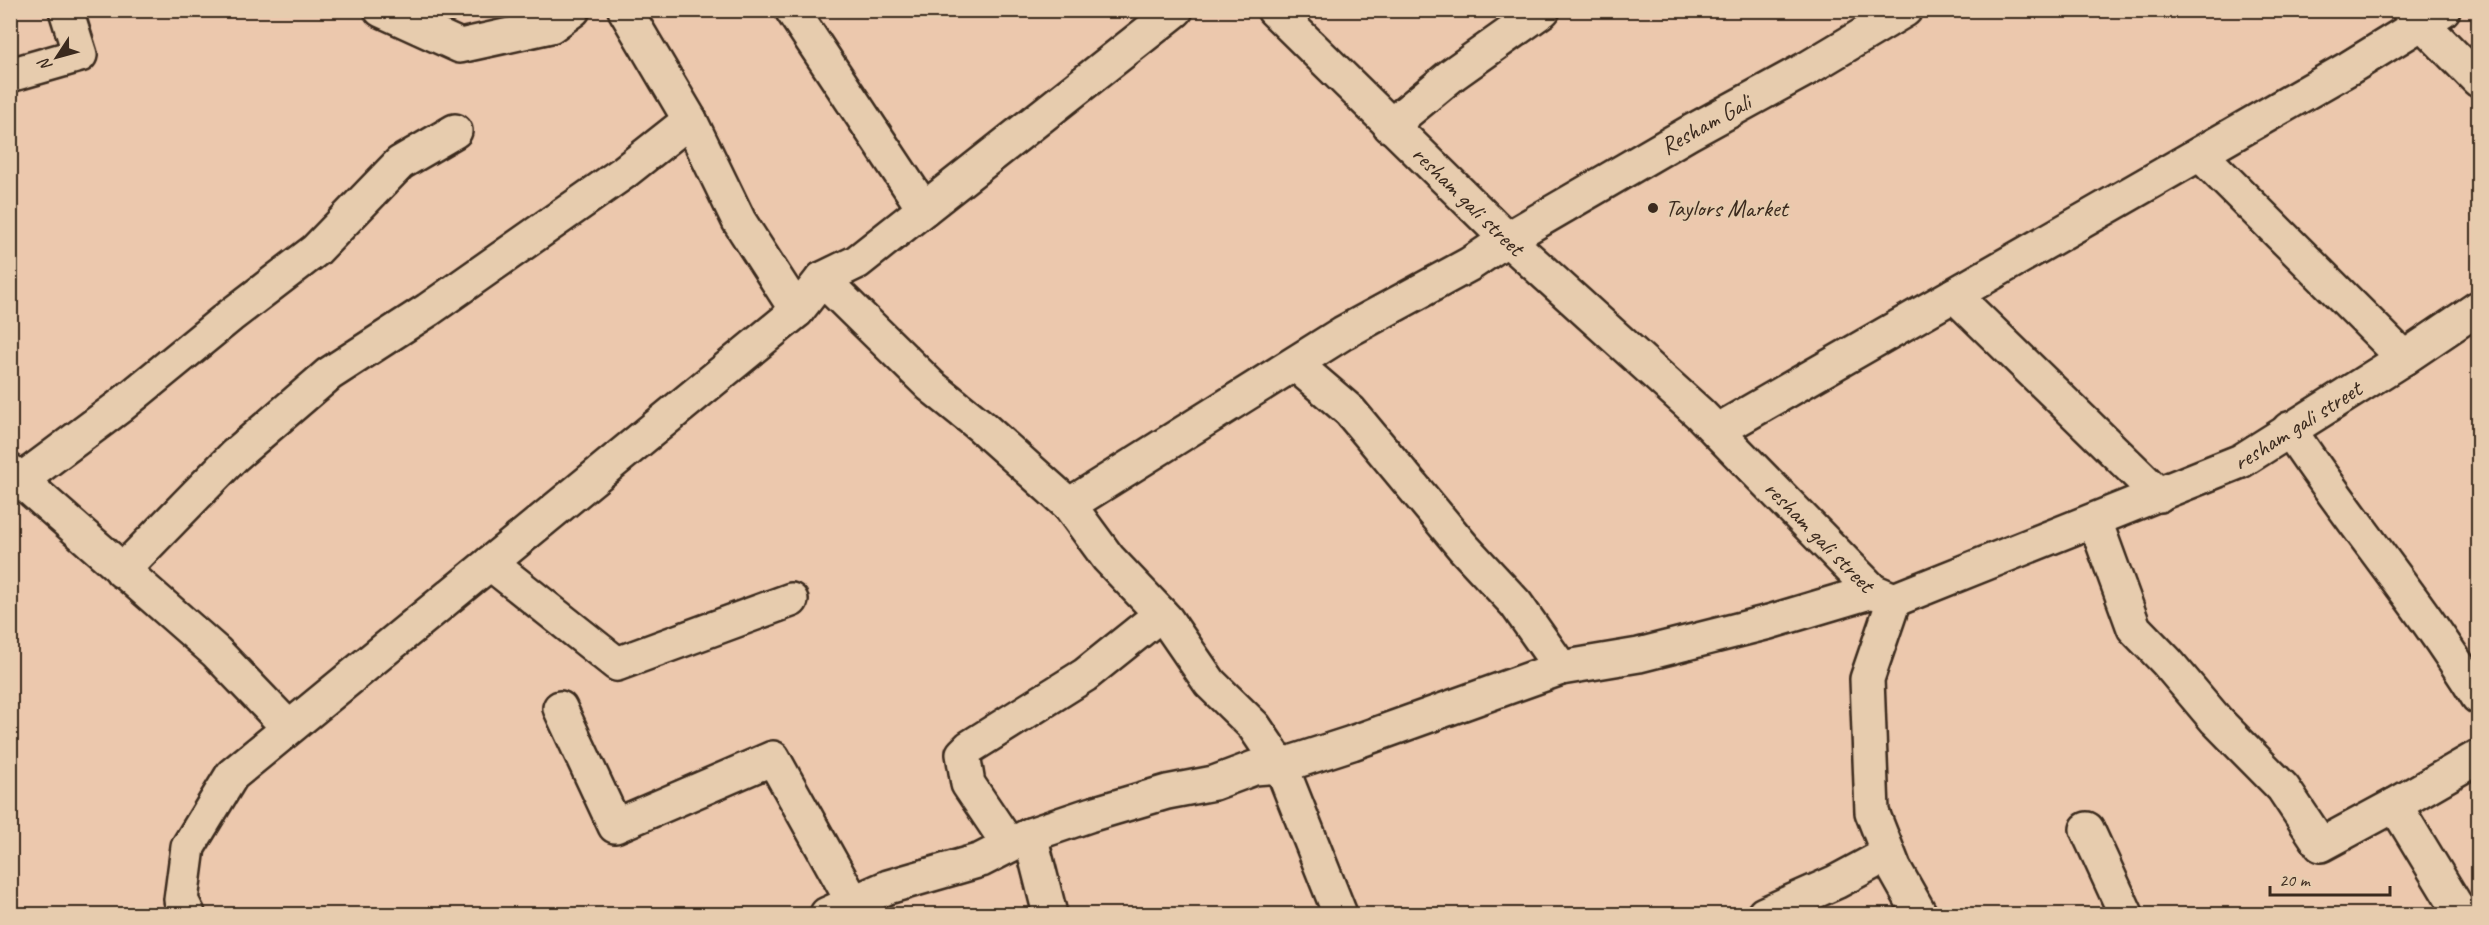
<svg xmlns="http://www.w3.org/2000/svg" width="2489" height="925" viewBox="0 0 2489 925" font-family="Caveat,sans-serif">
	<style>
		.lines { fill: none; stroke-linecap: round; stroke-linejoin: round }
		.minor-casing { stroke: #3b2a1e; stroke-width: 38 }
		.major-casing { stroke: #3b2a1e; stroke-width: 38 }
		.minor { stroke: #e7ccae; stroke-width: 33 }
		.major { stroke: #e7ccae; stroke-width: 33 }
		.poi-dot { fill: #3b2a1e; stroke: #e7ccae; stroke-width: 2 }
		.labels { text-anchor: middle; stroke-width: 4.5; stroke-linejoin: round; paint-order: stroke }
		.street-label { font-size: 24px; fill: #3b2a1e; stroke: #e7ccae }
		.poi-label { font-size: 24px; fill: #3b2a1e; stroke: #e7ccae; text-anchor: start }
	</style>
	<rect width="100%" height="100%" fill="#ecc8ad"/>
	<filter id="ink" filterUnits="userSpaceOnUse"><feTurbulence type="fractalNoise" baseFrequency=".0167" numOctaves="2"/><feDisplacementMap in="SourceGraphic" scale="12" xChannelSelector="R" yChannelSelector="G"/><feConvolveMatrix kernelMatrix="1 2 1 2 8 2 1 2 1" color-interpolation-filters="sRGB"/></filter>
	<g filter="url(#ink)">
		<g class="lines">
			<!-- minor casing -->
			<g class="minor-casing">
				<g id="minor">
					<path d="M381,10l79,36 91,-20 22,-16"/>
					<path d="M792,10l132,199"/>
					<path id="s1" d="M1274,10l233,229 193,175 173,177 21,9 347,-139 163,-103 74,-50"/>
					<path d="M2409,10l69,70"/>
					<path d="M10,75l70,-20 -14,-45"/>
					<path d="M690,120l49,101 58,90"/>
					<path d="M1390,126l63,-52 90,-64"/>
					<path d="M2200,154l204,204"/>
					<path d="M822,279l109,107 51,41 87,78 39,53 58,61 44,64 44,43 27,40 59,148"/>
					<path d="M1954,295l205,200"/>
					<path d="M1295,364l55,47 113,136 53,57 45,64"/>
					<path d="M2289,429c60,91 132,175 189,268"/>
					<path d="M1717,431l632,-363 94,-58"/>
					<path d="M10,471l206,181 72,75"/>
					<path d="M20,481l99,-74 111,-91 86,-66 84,-87 55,-32"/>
					<path id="s2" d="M1069,505l274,-172 127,-69 37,-25 182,-106 119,-65 97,-58"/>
					<path d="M2095,521l39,107 33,34 49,58 67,68 38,57 74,-40 60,99 3,10"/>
					<path d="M490,563l127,101 174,-64"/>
					<path d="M122,571l112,-115 95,-82 99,-64 195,-137 67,-53 -65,-110"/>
					<path d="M1894,600l-27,79 5,133 22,56 26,46"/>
					<path d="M560,708l55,118 158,-68 80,144"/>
					<path d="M2395,805l83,-48"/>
					<path d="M2087,829l39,85"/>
					<path d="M1030,835l20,79"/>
					<path d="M1009,845l-41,-61 -5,-30 7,-7 115,-72 76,-61"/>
					<path d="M827,914l61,-27 93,-27 49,-25 59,-20 78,-23 47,-9 40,-15 27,-2 71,-23 209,-75 78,-13 130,-33 104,-31"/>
					<path d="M1764,914l72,-32 52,-28"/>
				</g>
			</g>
			<!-- major casing -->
			<g class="major-casing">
				<path id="major" d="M188,914l-7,-14 7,-53 44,-72 565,-464 25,-32 35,-17 319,-252"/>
			</g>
			<!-- minor -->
			<use href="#minor" class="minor"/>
			<!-- major -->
			<use href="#major" class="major"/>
		</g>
	</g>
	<!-- markers -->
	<circle class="poi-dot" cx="1653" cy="208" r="6"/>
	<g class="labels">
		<!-- street labels -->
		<g class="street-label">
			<text dy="8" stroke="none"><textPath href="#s2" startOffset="742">Resham Gali</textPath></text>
			<text dy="8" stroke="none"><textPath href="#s1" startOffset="272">resham gali street</textPath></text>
			<text dy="8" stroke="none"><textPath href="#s1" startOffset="1298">resham gali street</textPath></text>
			<text dy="8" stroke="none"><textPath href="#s1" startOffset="758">resham gali street</textPath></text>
		</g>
		<!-- poi labels -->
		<g class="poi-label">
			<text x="1665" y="216">Taylors Market</text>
		</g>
	</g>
	<!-- margin -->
	<rect width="2489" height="925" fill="none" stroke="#e7ccae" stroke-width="36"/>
	<rect x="18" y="18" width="2453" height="889" fill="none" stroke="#3b2a1e" stroke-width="2" filter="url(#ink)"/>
	<!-- north arrow -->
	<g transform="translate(57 57) rotate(234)" stroke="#e7ccae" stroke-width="4.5" paint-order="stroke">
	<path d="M0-4.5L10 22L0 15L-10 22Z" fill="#3b2a1e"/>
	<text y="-9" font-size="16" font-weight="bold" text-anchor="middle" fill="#3b2a1e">N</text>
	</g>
	<!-- scale -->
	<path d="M2270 886v9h120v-9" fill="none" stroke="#3b2a1e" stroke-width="3"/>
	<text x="2279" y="886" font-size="18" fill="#3b2a1e" stroke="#e7ccae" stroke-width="4.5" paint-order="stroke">20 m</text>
</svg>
